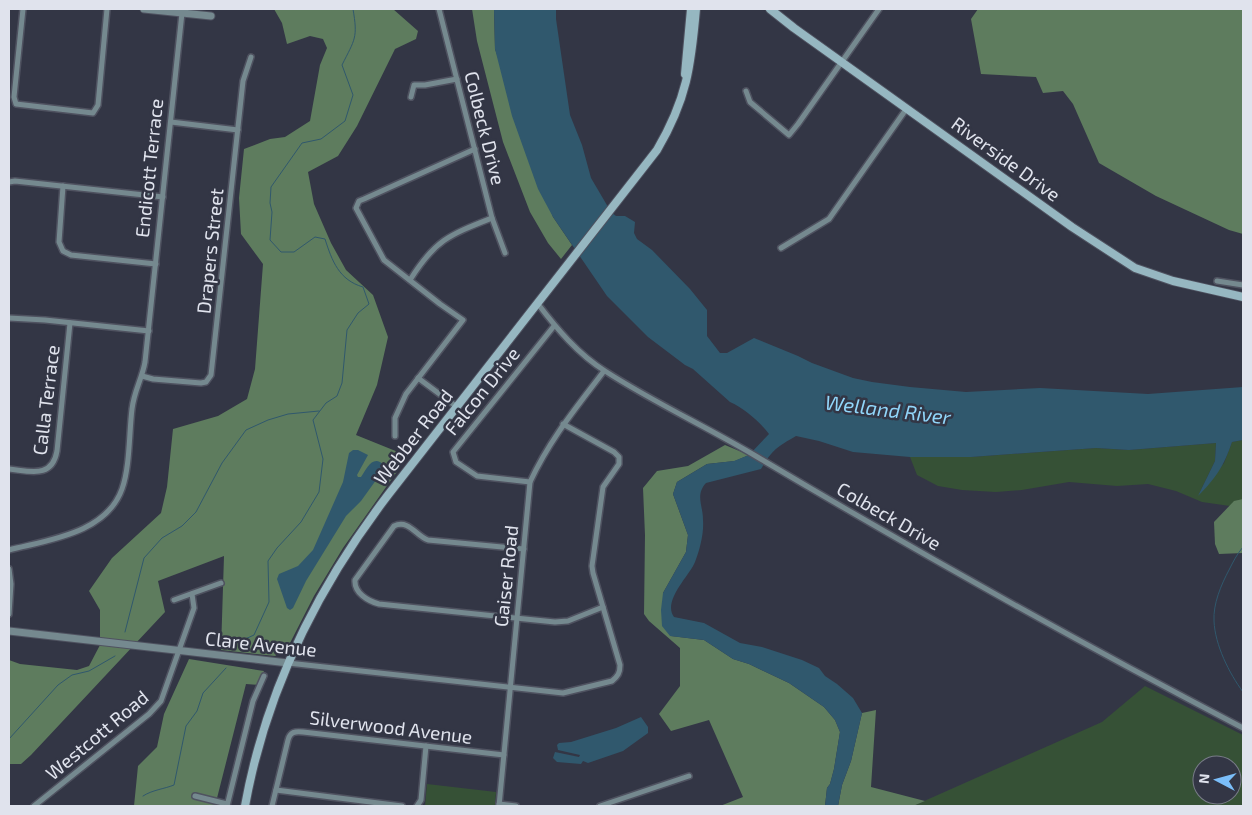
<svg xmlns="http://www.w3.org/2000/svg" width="1252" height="815" viewBox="0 0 1252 815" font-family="'Exo 2',sans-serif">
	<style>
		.green { fill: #365136; fill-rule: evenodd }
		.forest { fill: #5e7c5e }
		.water { fill: #30586d }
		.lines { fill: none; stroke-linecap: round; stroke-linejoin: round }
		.stream { stroke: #30586d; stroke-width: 1 }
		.minor-casing { stroke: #4f5260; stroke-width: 8 }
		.tertiary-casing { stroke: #4f5260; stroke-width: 9 }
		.secondary-casing { stroke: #4f5260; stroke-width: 10 }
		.minor { stroke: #75898f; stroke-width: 5 }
		.tertiary { stroke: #75898f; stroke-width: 7 }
		.secondary { stroke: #96b7c1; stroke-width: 8 }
		.labels { text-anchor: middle; stroke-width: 5; stroke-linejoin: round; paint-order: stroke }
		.street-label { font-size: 19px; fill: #e0e3ed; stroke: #333645 }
		.water-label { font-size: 20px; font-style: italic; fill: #91d6fa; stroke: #333645 }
	</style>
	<rect width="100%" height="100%" fill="#333645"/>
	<!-- green -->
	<g class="green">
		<path d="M1243,440v66h-13l-28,-4 -26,-11 -28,-7 -31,2 -48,-4 -47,8 -26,2 -34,-2 -24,-4 -21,-11 -7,-18h61l125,-9 33,2 87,-7 -1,18 -16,33 25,-31 8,-21z"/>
		<path d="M1145,686l98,49v71h-330l189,-84zM1202,765h30v30h-30z"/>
		<path d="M427,784l69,8 -1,14h-70z"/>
	</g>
	<!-- forest -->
	<g class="forest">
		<path d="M274,9h119l25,22 -2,8 -21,10 -38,77 -19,30 -30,16 6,32 17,39 15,27 27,25 15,42 -11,48 -21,50 52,21 -65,92 -29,48 -26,51 -13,9 -54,-6 3,-94 -66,25 7,31 -134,143 -10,9h-12v-104l11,4 57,6 12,-4 11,-21v-35l-11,-19 23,-33 49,-45 6,-26 6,-58 45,-13 29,-17 8,-30 8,-105 -22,-30 -2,-36 5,-49 26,-10 15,-2 25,-16 10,-56 7,-17 -4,-9 -13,-3 -23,8 -5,-21z"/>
		<path d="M472,9h22l1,40 58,168 19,28 -11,14 -13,-16 -18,-31 -27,-70 -26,-101z"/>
		<path d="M978,9h265v225l-14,-4 -73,-34 -57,-33 -26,-59 -10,-13 -20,2 -7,-16 -55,-3 -10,-55z"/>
		<path d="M725,445l24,10 -14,6 -28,3 -30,18 -4,12 15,41 -2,17 -23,41 8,43 33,4 29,19 16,5 40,19 35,24 11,13 5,12 -6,37 -4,15 -3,4 -2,18h-105l23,-9 -34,-77 -38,11 -12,-17 21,-28v-38l-31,-27 -5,-7 1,-79 -2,-47 14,-17 31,-5z"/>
		<path d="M1243,499v54l-24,1 -4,-10 -1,-22 20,-21z"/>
		<path d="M189,659l75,12 -5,14 -13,-1 -31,122h-81l4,-40 19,-19 7,-33z"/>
		<path d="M876,710l-5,77 54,14 -12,5h-75l4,-21 9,-24 11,-48z"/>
	</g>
	<!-- water -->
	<g class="water">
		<path d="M494,9h62v10l14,96 12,30 9,33 20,34 5,4h9l10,6 -1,11 3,6 15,11 38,39 17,21v26l13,17h7l27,-15 44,18 14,7 41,15 19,4 38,5 56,5 74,-4 108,6 95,-7v53l-11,2c-8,24 -16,36 -34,54l17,-35 1,-18 -87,7 -33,-2 -125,9h-61l-57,-5 -34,-11 -23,-5c-19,11 -24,14 -35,33l-55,14c-11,12 -3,22 -3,37 1,13 -3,29 -8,42 -5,13 -33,39 -21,55l30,6 36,20 22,4 40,13 17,8 6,8 12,8 16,14 9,15 -11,48 -9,24 -4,21h-13l2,-18 3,-4 4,-15 6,-37 -5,-12 -11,-13 -35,-24 -40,-19 -16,-5 -29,-19 -34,-4 -8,-10 -1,-16 2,-17 23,-41 2,-17 -15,-41 4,-12 30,-18 27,-3 15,-6 20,-21c-10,-13 -24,-25 -39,-32l-37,-33 -8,-4 -37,-28 -41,-41 -54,-79 -15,-28 -26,-73 -17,-67z"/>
		<path d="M353,450h5l10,5 -11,20 1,2h3c6,-9 12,-23 23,-12v4l-23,32 -15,15 -40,65 -13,27 -3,2 -3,-2 -10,-29 2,-5 19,-8 15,-16 30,-68 6,-29z"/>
		<path d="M641,717l7,10v6l-25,18 -35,12 -5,-2 -2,3 -24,-2 -4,-4 2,-6 24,5 1,-2 -22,-5 -1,-5 2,-2 12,-1 45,-14z"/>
	</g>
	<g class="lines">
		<!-- stream -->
		<g class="stream">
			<path d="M1243,547c-6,7 -10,15 -14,23 -8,15 -16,34 -15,51 1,24 15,52 29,71"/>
			<path d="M125,632l19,-74 18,-20 20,-12 14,-14 26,-49 24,-33 22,-10 20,-6 31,-3"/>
			<path d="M232,645l22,-10 15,-33 -1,-41 9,-13 24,-26 18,-30 4,-33 -10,-39 13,-17 11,-7 5,-13 5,-53 11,-17 11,-9 -6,-17c-24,-7 -31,-26 -38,-48l-10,-2 -21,15h-13l-11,-12 2,-28 -2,-9 1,-16 31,-44 19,-4 24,-18 8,-26 -11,-30c13,-26 16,-27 11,-56"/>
			<path d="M9,739l49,-54 14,-10 17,-4 26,-15"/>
			<path d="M143,796c9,-6 21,-7 31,-11l12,-59 11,-15 6,-18 23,-25"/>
		</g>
		<!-- minor casing -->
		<g class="minor-casing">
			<g id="minor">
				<path d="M23,9l-9,88 2,7 77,9 5,-8 9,-96"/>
				<path d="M439,9l53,209 13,35"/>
				<path d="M746,91l4,11 39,33 9,-11 81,-115"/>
				<path d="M411,97l3,-12h11l32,-6"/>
				<path d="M171,122l67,8"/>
				<path d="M9,182l6,-1 148,16"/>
				<path d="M63,186l-4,56 4,9 8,4 85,9"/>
				<path d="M781,248l48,-29 78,-111"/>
				<path d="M410,280c25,-40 39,-45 82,-62"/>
				<path d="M1217,281l26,4"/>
				<path d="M538,304c19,25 40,50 67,67 48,31 100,55 149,84 160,95 324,187 489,273"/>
				<path d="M9,318l36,2 104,11"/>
				<path d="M142,376l11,3 48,4 5,-1 5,-7 32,-294 8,-24"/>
				<path d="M418,378l39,29"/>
				<path d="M395,436v-18l11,-24 57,-74 -23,-16 -56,-44 -28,-52 3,-7 5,-2 111,-50"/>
				<path d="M9,469c21,2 43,10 48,-18l13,-128"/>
				<path d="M530,482l-53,-6 -21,-14 -3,-10 101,-126"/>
				<path d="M524,549l-96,-9c-12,-4 -19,-21 -34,-14l-39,54c-1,13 13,21 24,24l176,18 13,-1 35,-14"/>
				<path d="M9,550c38,-10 97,-16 113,-61 8,-22 7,-56 10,-80 2,-18 10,-30 13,-47l37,-349"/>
				<path d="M9,569l2,15 -2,30"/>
				<path d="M174,600l47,-17"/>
				<path d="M288,663l275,30 49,-12c6,-5 8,-8 8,-16l-27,-92 -1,-7 11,-79 16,-23v-7l-5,-5 -51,-28"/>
				<path d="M276,790l126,16"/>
				<path d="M195,796l32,8"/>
				<path d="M499,804l17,2"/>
				<path d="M34,806l115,-92 12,-13 33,-93 -2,-14"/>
				<path d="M227,806l26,-105 11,-25"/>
				<path d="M272,806l16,-66c2,-8 7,-9 15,-8l201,23"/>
				<path d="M417,806l4,-6 5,-54"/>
				<path d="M499,806l31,-324c20,-43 46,-74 74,-111"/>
				<path d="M600,806l89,-30"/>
			</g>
		</g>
		<!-- tertiary casing -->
		<g class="tertiary-casing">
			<g id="tertiary">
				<path d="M144,9l67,7"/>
				<path d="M9,631l279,32"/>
			</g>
		</g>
		<!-- secondary casing -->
		<g class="secondary-casing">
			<g id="secondary">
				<path d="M770,9l24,19 278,199 63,41 38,13 70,16"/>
				<path d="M685,74l6,-65"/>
				<path d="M245,806c21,-116 72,-218 143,-311l269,-345c30,-51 34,-84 39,-141"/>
			</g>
		</g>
		<!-- minor -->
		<use href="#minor" class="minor"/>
		<!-- tertiary -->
		<use href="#tertiary" class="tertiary"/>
		<!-- secondary -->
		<use href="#secondary" class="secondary"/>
	</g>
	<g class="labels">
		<!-- street labels -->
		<g class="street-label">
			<text transform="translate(485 128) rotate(76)" y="7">Colbeck Drive</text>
			<text transform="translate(1006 159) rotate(36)" y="7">Riverside Drive</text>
			<text transform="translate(149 168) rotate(-84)" y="7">Endicott Terrace</text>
			<text transform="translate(210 251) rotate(-84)" y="7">Drapers Street</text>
			<text transform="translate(482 391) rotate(-51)" y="7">Falcon Drive</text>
			<text transform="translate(46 400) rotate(-83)" y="7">Calla Terrace</text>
			<text transform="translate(413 437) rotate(-52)" y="7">Webber Road</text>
			<text transform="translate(889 516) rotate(30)" y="7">Colbeck Drive</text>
			<text transform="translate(506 576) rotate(-84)" y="7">Gaiser Road</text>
			<text transform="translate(261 644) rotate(6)" y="7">Clare Avenue</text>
			<text transform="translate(391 727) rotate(7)" y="7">Silverwood Avenue</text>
			<text transform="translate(97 735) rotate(-40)" y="7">Westcott Road</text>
		</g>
		<!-- water labels -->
		<g class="water-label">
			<text transform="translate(888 410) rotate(7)" y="7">Welland River</text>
		</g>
	</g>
	<!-- border -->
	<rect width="1252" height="815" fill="none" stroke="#e0e3ed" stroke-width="20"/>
	<!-- north arrow -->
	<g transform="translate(1217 780) rotate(276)"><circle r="24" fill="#333645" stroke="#787b88"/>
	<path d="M0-4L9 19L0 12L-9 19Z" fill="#7bbef9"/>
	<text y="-8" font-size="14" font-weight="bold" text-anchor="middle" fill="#e0e3ed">N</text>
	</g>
</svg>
